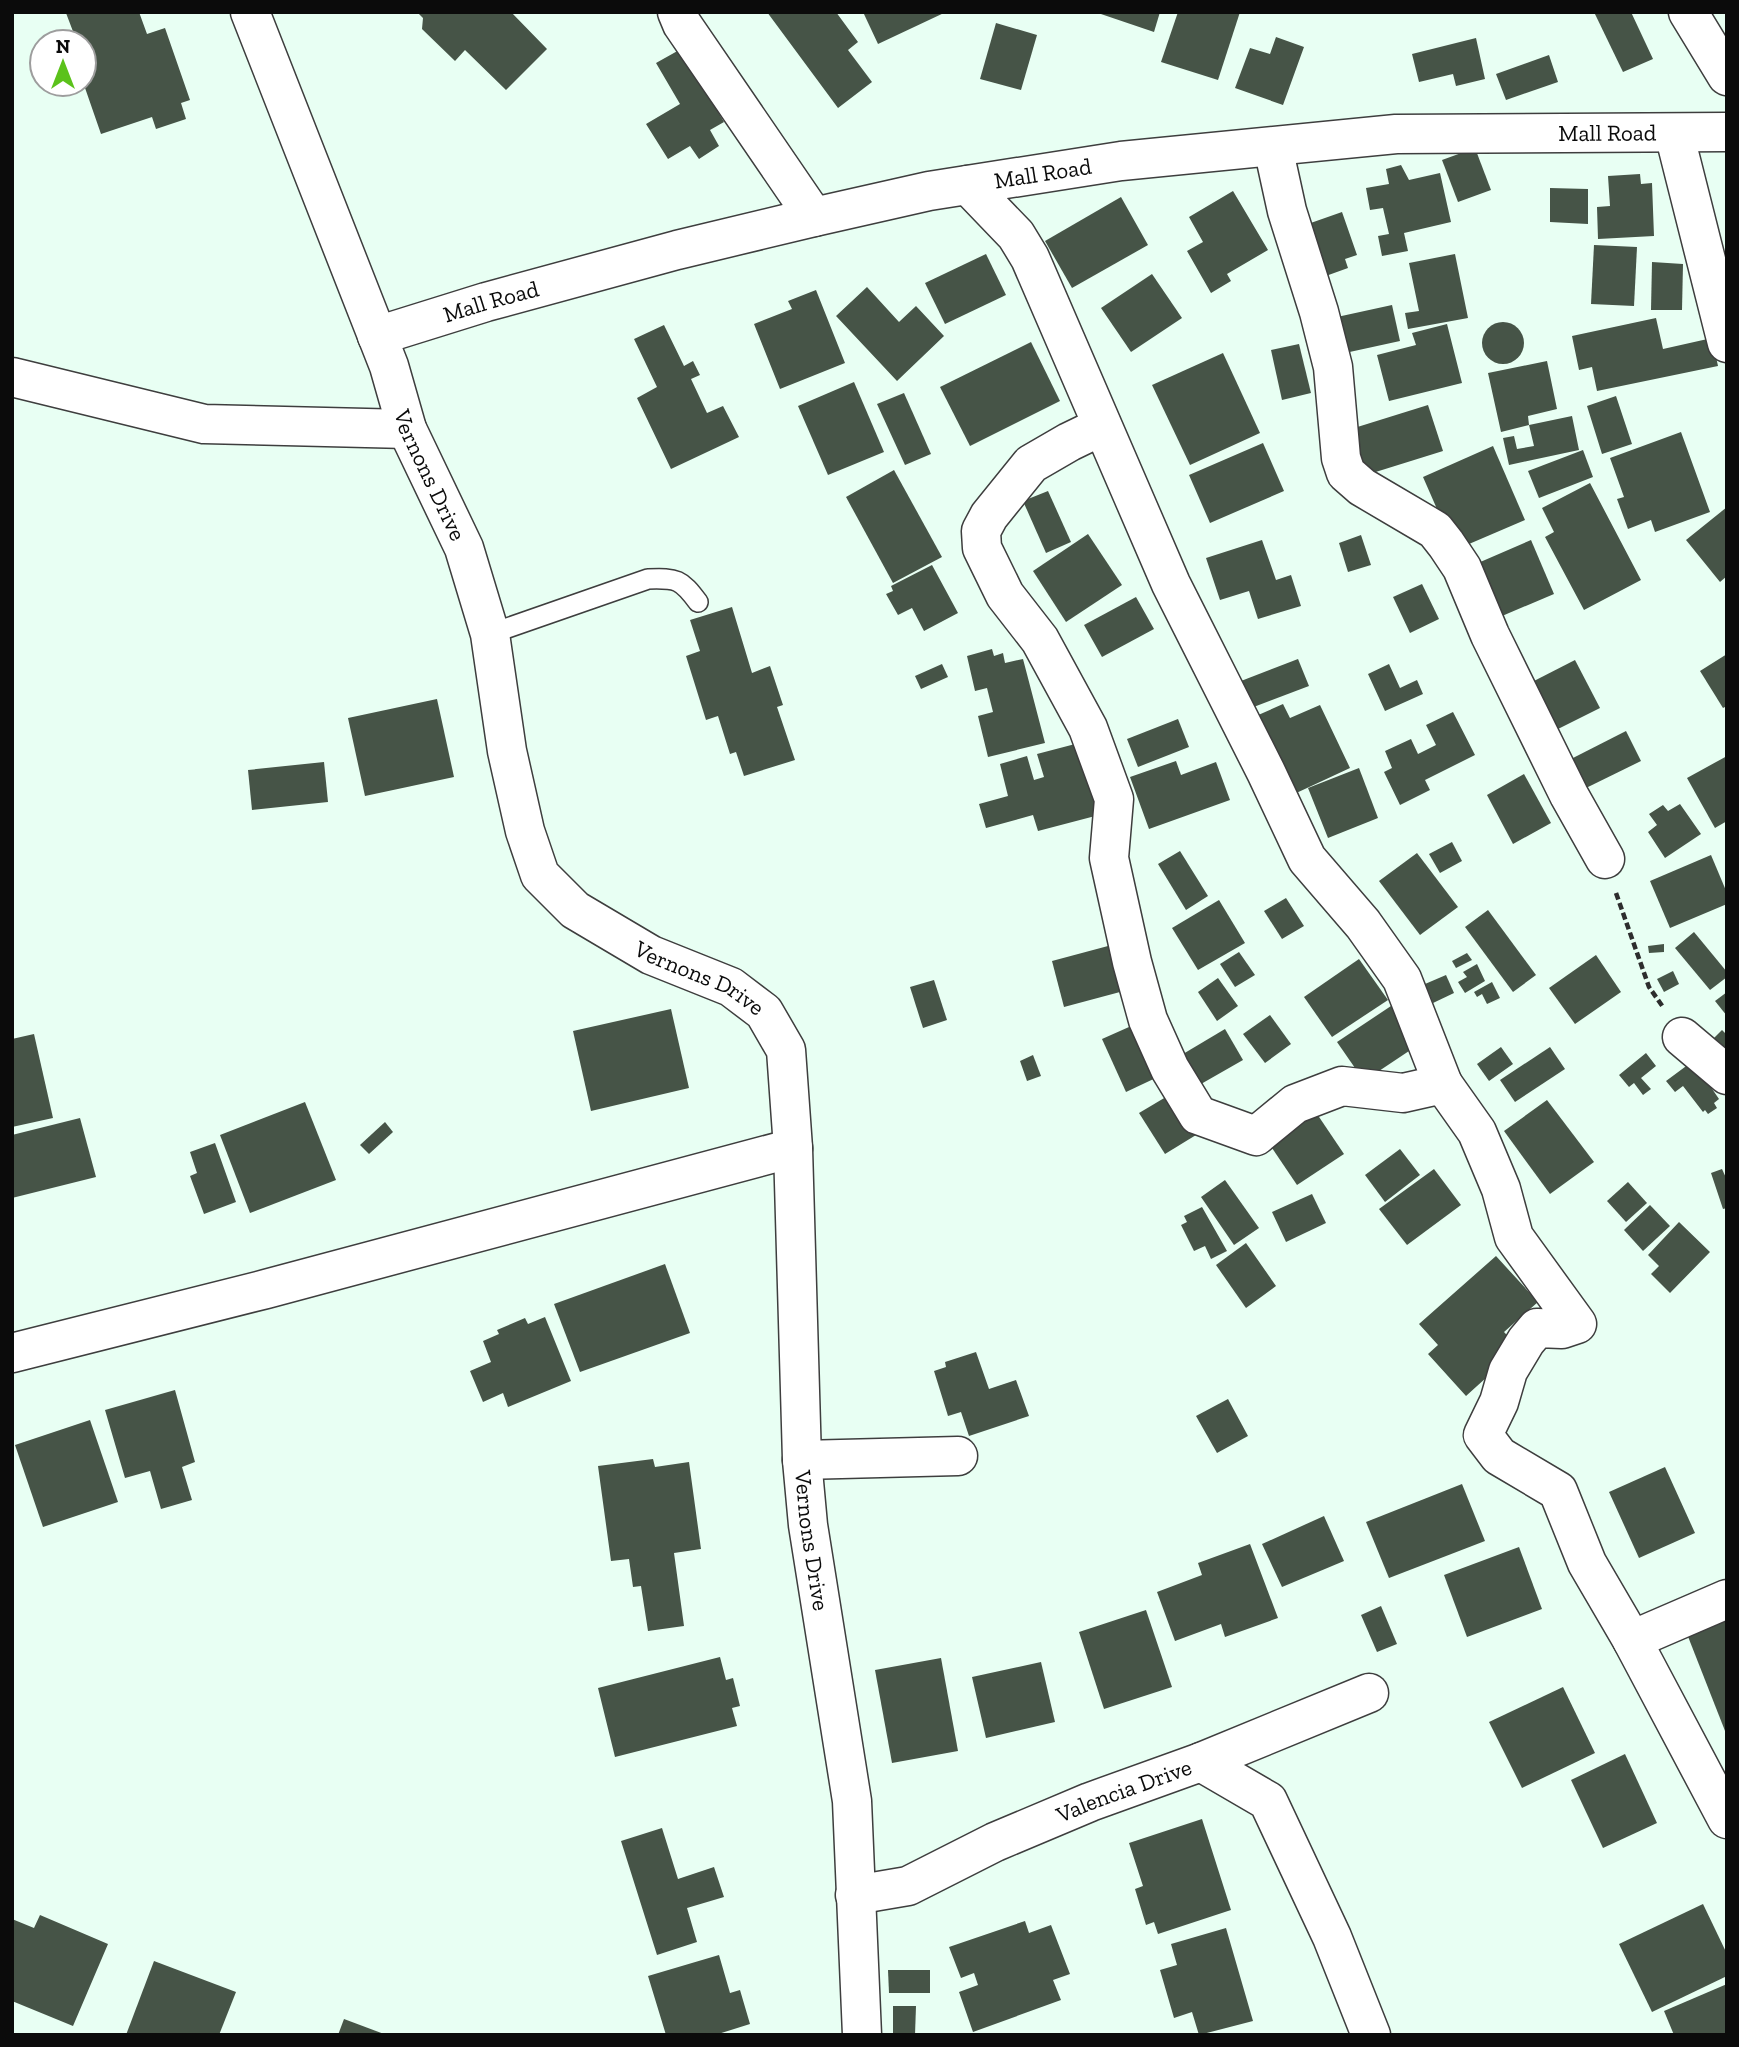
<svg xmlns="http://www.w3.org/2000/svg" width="1739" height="2047" viewBox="0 0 1739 2047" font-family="'Zilla Slab',serif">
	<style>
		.building { fill: #465447 }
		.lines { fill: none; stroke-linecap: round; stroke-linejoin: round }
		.service-casing { stroke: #3e3e3e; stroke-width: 22 }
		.minor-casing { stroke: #3e3e3e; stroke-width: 41 }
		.tertiary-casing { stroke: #3e3e3e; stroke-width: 41 }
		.path { stroke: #2d2d2d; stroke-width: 4.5; stroke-dasharray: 7 3.5; stroke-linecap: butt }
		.service { stroke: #fff; stroke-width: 19 }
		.minor { stroke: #fff; stroke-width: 38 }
		.tertiary { stroke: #fff; stroke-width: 38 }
		.labels { text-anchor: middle; stroke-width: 7; stroke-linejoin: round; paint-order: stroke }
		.street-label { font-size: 23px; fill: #0b0b0b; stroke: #fff }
	</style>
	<rect width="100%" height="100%" fill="#e8fff3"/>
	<!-- building -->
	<g class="building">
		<path d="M139,12l8,22 18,-6 25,72 -9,3 5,16 -30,10 -4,-12 -51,17 -17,-49v-7l5,-1 -5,-14v-21h-7l-11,-29z"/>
		<path d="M417,12h94l36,37 -41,41 -41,-40 -10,11 -33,-32 1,-11z"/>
		<path d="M767,12h69l22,30 -10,8 24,32 -34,26z"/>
		<path d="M863,12h83l-68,32z"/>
		<path d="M1095,12h65l-6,20z"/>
		<path d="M1178,12h62l-22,68 -57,-18z"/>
		<path d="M1594,12h37l22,47 -30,13z"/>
		<path d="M996,23l41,12 -16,55 -41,-11z"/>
		<path d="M1276,37l28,10 -21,58 -48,-17 15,-40 20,6z"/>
		<path d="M1476,38l9,41 -29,7 -3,-12 -34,8 -7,-28z"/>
		<path d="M681,49l43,73 -14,8 9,16 -20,13 -9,-13 -22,13 -22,-35 34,-20 -24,-41z"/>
		<path d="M1549,55l9,27 -52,18 -10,-26z"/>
		<path d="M1475,148l16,42 -33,12 -16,-42z"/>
		<path d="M1401,165l8,15 31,-7 11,49 -47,11 4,18 -26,5 -4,-20 11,-2 -6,-26 -13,2 -4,-22 23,-4 -3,-15z"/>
		<path d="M1640,174l1,10 11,-1 2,53 -56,3 -1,-32 13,-1 -2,-30z"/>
		<path d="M1550,188l38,1v35l-38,-2z"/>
		<path d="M1233,191l35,59 -41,24 4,7 -20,12 -24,-42 16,-9 -14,-25z"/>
		<path d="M1121,197l27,48 -76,43 -27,-47z"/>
		<path d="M1342,212l15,43 -12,4 3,9 -25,9 -18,-52z"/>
		<path d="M1594,245l43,2 -3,59 -43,-2z"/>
		<path d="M986,254l20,41 -61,29 -20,-41z"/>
		<path d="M1455,254l13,64 -60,11 -3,-16 14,-2 -10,-48z"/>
		<path d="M1652,262l31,2 -1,46h-31z"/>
		<path d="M1152,274l30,44 -51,34 -30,-44z"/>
		<path d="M867,287l32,35 17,-16 28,30 -47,45 -61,-65z"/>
		<path d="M816,290l29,73 -65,26 -26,-65 38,-15 -4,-8z"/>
		<path d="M1392,305l8,36 -55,12 -8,-36z"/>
		<path d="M1656,318l7,31 49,-11 6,28 -121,25 -5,-24 -13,3 -7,-34z"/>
		<circle cx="1503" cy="343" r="21"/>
		<path d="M1447,324l15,59 -73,18 -12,-46 39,-10 -4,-12z"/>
		<path d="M664,325l20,41 9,-5 7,14 -9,4 16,34 16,-7 16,31 -68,32 -34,-71 20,-11 -23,-48z"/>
		<path d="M1031,342l29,59 -90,45 -30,-59z"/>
		<path d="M1299,344l12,49 -29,7 -11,-50z"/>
		<path d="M1223,353l37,80 -70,32 -38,-80z"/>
		<path d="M1547,361l10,48 -29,7 1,9 -28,7 -13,-59z"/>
		<path d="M854,382l30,70 -56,23 -30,-69z"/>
		<path d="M904,393l27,61 -26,11 -28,-61z"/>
		<path d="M1616,396l16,48 -30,10 -15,-48z"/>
		<path d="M1428,405l15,46 -77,24 -15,-46z"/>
		<path d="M1572,416l7,34 -70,15 -6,-27 11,-2 3,13 17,-3 -5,-21z"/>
		<path d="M1681,432l29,80 -55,20 -4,-12 -23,9 -11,-30 7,-2 -14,-39z"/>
		<path d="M1263,443l21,48 -74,32 -21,-48z"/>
		<path d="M1493,446l32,74 -70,30 -32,-73z"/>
		<path d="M1583,450l10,27 -54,21 -11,-27z"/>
		<path d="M894,470l48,87 -49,26 -47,-86z"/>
		<path d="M1590,483l51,97 -57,30 -39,-73 9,-5 -12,-24z"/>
		<path d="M1048,491l23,51 -25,11 -23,-52z"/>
		<path d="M1727,507v69l-7,6 -34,-42z"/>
		<path d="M1088,534l34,51 -56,37 -33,-51z"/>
		<path d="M1361,535l10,30 -23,7 -9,-29z"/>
		<path d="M1262,540l14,40 15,-5 10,31 -43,13 -9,-28 -29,9 -14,-42z"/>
		<path d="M1531,540l23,54 -52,22 -24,-53z"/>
		<path d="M932,565l26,48 -34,18 -12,-23 -14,7 -12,-21 7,-3 -2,-5z"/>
		<path d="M1422,584l17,35 -29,14 -17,-36z"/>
		<path d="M1136,597l18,32 -52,28 -18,-32z"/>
		<path d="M732,607l20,66 18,-7 13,39 -6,2 18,53 -51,16 -8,-24 -6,2 -12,-38 -12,4 -20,-64 14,-5 -10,-31z"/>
		<path d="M992,649l2,7 9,-3 2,10 18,-4 22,84 -57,14 -10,-41 15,-4 -6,-24 -12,3 -8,-35z"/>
		<path d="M1727,654v52l-4,2 -23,-37z"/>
		<path d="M1298,659l11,27 -58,22 -10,-27z"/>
		<path d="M1575,660l25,48 -44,22 -24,-48z"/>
		<path d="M942,664l6,13 -27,12 -6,-13z"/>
		<path d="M1389,664l11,24 17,-8 6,14 -38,17 -17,-37z"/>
		<path d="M437,699l17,78 -89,19 -17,-78z"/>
		<path d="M1283,704l7,14 30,-13 30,63 -58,27 -36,-79z"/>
		<path d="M1453,712l22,43 -50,25 5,10 -30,15 -16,-33 8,-4 -7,-17 26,-12 7,15 18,-9 -10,-20z"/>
		<path d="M1178,719l11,28 -51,20 -11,-28z"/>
		<path d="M1626,731l15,30 -55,27 -15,-29z"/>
		<path d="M1079,743l20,72 -61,16 -5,-16 -47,13 -7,-24 29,-8 -8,-32 27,-8 7,24 10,-3 -7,-23z"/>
		<path d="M1727,756v65l-12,7 -28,-50z"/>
		<path d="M1176,761l5,14 35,-13 14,38 -81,29 -19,-52z"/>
		<path d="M324,762l4,40 -76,8 -4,-40z"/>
		<path d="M1359,768l19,50 -50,20 -20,-50z"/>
		<path d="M1524,774l27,49 -38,21 -26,-49z"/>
		<path d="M1680,804l21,30 -36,24 -17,-26 9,-7 -8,-11 14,-9 5,6z"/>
		<path d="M1452,842l10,19 -22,12 -11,-19z"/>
		<path d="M1180,851l28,45 -22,14 -28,-46z"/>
		<path d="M1417,853l41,54 -38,28 -41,-54z"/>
		<path d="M1711,855l16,38v11l-57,24 -20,-47z"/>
		<path d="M1286,898l18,28 -22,13 -18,-28z"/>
		<path d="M1219,900l26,43 -47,27 -26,-42z"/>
		<path d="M1488,910l48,65 -23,17 -48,-65z"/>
		<path d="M1694,932l33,40v5l-17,13 -35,-42z"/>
		<path d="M1664,944v8l-15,1 -1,-7z"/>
		<path d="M1108,946l12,46 -56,15 -12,-46z"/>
		<path d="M1239,952l16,23 -20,12 -15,-23z"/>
		<path d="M1467,953l5,7 -16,8 -4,-7z"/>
		<path d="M1596,955l25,37 -46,32 -26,-36z"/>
		<path d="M1359,959l29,41 -56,37 -28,-40z"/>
		<path d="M1477,964l8,17 -20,12 -7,-11 9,-5 -4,-5z"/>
		<path d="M1673,971l6,13 -15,8 -7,-13z"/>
		<path d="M1446,975l8,18 -21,10 -8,-19z"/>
		<path d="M1218,978l20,28 -21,15 -19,-29z"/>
		<path d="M934,980l13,40 -24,8 -13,-41z"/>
		<path d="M1492,982l8,16 -13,6 -5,-10 -5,3 -3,-5z"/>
		<path d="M1727,992v24l-12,-15z"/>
		<path d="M1391,1006l27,39 -54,36 -27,-39z"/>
		<path d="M671,1009l18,79 -98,23 -18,-80z"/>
		<path d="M1270,1015l21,29 -26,19 -22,-29z"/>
		<path d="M1138,1023l24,52 -36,17 -24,-53z"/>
		<path d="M1225,1029l18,31 -42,24 -18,-30z"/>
		<path d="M1722,1030l5,5v15l-13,-12z"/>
		<path d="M34,1034l19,84 -41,9v-88z"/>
		<path d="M1501,1047l12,17 -24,17 -12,-17z"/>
		<path d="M1550,1047l15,22 -50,33 -15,-22z"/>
		<path d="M1646,1053l10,13 -15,12 10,11 -8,6 -9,-12 -5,4 -10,-12z"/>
		<path d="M1033,1055l8,21 -14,5 -7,-20z"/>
		<path d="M1693,1061l26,38 -5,4 3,5 -9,6 -3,-4 -2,2 -20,-26 -8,6 -9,-11z"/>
		<path d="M1171,1094l25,41 -31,19 -26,-41z"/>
		<path d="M1547,1100l47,62 -44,32 -46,-63z"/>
		<path d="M305,1102l31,78 -86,33 -30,-78z"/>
		<path d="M1313,1108l31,46 -47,31 -31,-46z"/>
		<path d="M80,1118l16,59 -84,21v-63z"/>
		<path d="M385,1122l8,10 -24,22 -9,-9z"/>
		<path d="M215,1143l21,59 -32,12 -14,-38 7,-3 -7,-21z"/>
		<path d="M1400,1149l20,26 -35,27 -20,-27z"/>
		<path d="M1434,1169l27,36 -54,40 -28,-36z"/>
		<path d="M1722,1169l5,11v28l-4,1 -12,-36z"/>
		<path d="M1225,1180l34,48 -25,17 -33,-48z"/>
		<path d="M1628,1182l19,21 -21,19 -19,-21z"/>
		<path d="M1312,1194l14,29 -40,19 -14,-30z"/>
		<path d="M1650,1205l20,21 -27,25 -19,-21z"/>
		<path d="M1202,1207l25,44 -16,8 -6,-13 -11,5 -13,-26 6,-3 -3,-6z"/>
		<path d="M1679,1222l31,30 -40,41 -19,-19 8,-8 -11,-11z"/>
		<path d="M1246,1243l30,43 -30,22 -30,-43z"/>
		<path d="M1496,1256l42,46 -34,30 15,16 -53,48 -38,-42 10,-9 -19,-21z"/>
		<path d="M665,1264l25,69 -110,39 -26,-68z"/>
		<path d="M545,1317l26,64 -63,26 -5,-14 -20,9 -13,-31 21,-9 -8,-21 16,-7 -2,-4 28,-12 3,6z"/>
		<path d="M976,1352l13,37 27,-9 13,36 -60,20 -8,-24 -13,4 -14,-45 12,-4 -1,-5z"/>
		<path d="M175,1390l20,72 -13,5 10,33 -31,9 -11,-38 -25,7 -20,-68z"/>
		<path d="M1228,1399l20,37 -31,17 -21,-37z"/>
		<path d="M90,1420l28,82 -75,25 -28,-82z"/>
		<path d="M653,1459l2,8 34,-5 12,87 -27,4 10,73 -36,5 -7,-45 -8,1 -4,-28 -18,2 -13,-95z"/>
		<path d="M1665,1467l30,66 -56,25 -30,-66z"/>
		<path d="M1462,1484l23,57 -96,37 -23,-56z"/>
		<path d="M1324,1516l20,45 -62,26 -20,-43z"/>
		<path d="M1250,1544l28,74 -53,19 -4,-13 -46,17 -18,-49 45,-17 -4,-12z"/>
		<path d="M1519,1547l23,62 -75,28 -23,-62z"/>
		<path d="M1381,1606l16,38 -20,8 -16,-37z"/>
		<path d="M1146,1610l26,77 -68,22 -25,-77z"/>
		<path d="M1727,1619v117l-40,-102z"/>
		<path d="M720,1657l6,23 7,-2 7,28 -8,2 5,18 -122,31 -17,-69z"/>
		<path d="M941,1658l17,93 -66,12 -17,-93z"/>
		<path d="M1041,1662l14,60 -69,16 -14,-61z"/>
		<path d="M1563,1687l32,66 -73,35 -33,-66z"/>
		<path d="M1625,1754l32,69 -54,25 -32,-68z"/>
		<path d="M1202,1819l29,91 -73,24 -4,-12 -8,3 -11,-36 8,-3 -14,-43z"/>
		<path d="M662,1828l16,51 36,-12 10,30 -37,11 10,34 -40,13 -36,-114z"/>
		<path d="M1703,1904l24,50v22l-75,36 -33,-68z"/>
		<path d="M40,1915l68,29 -35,82 -61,-25v-82l22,9z"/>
		<path d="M1025,1921l4,12 22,-8 19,49 -17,6 8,20 -88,32 -14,-40 19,-7 -4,-12 -13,5 -12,-31z"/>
		<path d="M1226,1928l27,93 -54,14 -7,-23 -18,6 -14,-48 17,-5 -6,-21z"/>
		<path d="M719,1955l11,38 10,-3 10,34 -35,11h-49l-18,-59z"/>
		<path d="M154,1961l82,31 -17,43h-93z"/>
		<path d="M888,1970h42v23h-41z"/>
		<path d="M1727,1984v51h-53l-10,-24z"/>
		<path d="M893,2006h23l-1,29h-22z"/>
		<path d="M344,2019l40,15v1h-46z"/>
	</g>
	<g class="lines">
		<!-- service casing -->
		<g class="service-casing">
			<path id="service" d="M490,634l158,-55c29,-1 33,0 50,23"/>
		</g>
		<!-- minor casing -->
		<g class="minor-casing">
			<g id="minor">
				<path d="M677,12l5,12 132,193"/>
				<path d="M1688,12l39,64"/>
				<path d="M1674,133l53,210"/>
				<path d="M1273,147l14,64 32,101 14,55 8,91 5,15 16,14 73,43 11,14 16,24 28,67 79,160 36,64"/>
				<path d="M968,185l48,50 14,23 141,326 95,188 41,87 56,65 39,55 41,105"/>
				<path d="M12,377l192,47 203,5"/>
				<path d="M1102,426l-33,16 -38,22 -42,52 -8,15 1,17 23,47 35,45 48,88 26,71 -5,59 23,104 16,58 22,49 28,46 58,21 39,-32 47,-18 61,7 40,-9 34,48 24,57 13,48 63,87 -15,5 -25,-1 -11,13 -18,30 -9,31 -16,33 16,21 59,35 29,72 45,77 95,179"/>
				<path d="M1682,1037l45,38"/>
				<path d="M12,1353l254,-64 527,-141"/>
				<path d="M802,1460l156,-4"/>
				<path d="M1632,1640l95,-41"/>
				<path d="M1201,1762l168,-69"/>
				<path id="s1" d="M855,1895l53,-9 87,-44 95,-40 111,-40 67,39 64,136 39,98"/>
			</g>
		</g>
		<!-- tertiary casing -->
		<g class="tertiary-casing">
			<g id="tertiary">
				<path id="s2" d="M250,12l139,354 18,63 57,119 26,86 17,117 18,80 15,44 35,35 76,45 80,32 33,25 22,38 7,98 9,312 6,65 44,276 10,234"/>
				<path id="s3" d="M377,336l109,-34 191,-52 137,-33 115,-26 192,-30 275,-27 331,-2"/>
			</g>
		</g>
		<!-- path -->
		<path class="path" d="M1616,893l33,94 14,20"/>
		<!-- service -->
		<use href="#service" class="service"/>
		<!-- minor -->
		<use href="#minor" class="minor"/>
		<!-- tertiary -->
		<use href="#tertiary" class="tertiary"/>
	</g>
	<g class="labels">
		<!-- street labels -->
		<g class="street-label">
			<text dy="8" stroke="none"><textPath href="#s3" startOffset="1253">Mall Road</textPath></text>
			<text dy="8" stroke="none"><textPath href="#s3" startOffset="686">Mall Road</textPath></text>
			<text dy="8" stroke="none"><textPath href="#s3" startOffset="119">Mall Road</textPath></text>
			<text dy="8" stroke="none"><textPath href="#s2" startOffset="497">Vernons Drive</textPath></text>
			<text dy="8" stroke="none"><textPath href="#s2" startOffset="1106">Vernons Drive</textPath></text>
			<text dy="8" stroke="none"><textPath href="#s2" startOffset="1715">Vernons Drive</textPath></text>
			<text dy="8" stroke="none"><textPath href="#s1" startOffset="290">Valencia Drive</textPath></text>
		</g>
	</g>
	<!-- border -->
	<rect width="1739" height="2047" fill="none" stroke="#0b0b0b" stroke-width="28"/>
	<!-- north arrow -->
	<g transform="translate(63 63)"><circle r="33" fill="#ffffff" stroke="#9d9d9d" stroke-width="2"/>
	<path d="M0-5L12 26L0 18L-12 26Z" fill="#5bc21b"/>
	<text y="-10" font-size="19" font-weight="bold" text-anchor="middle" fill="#0b0b0b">N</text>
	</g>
</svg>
